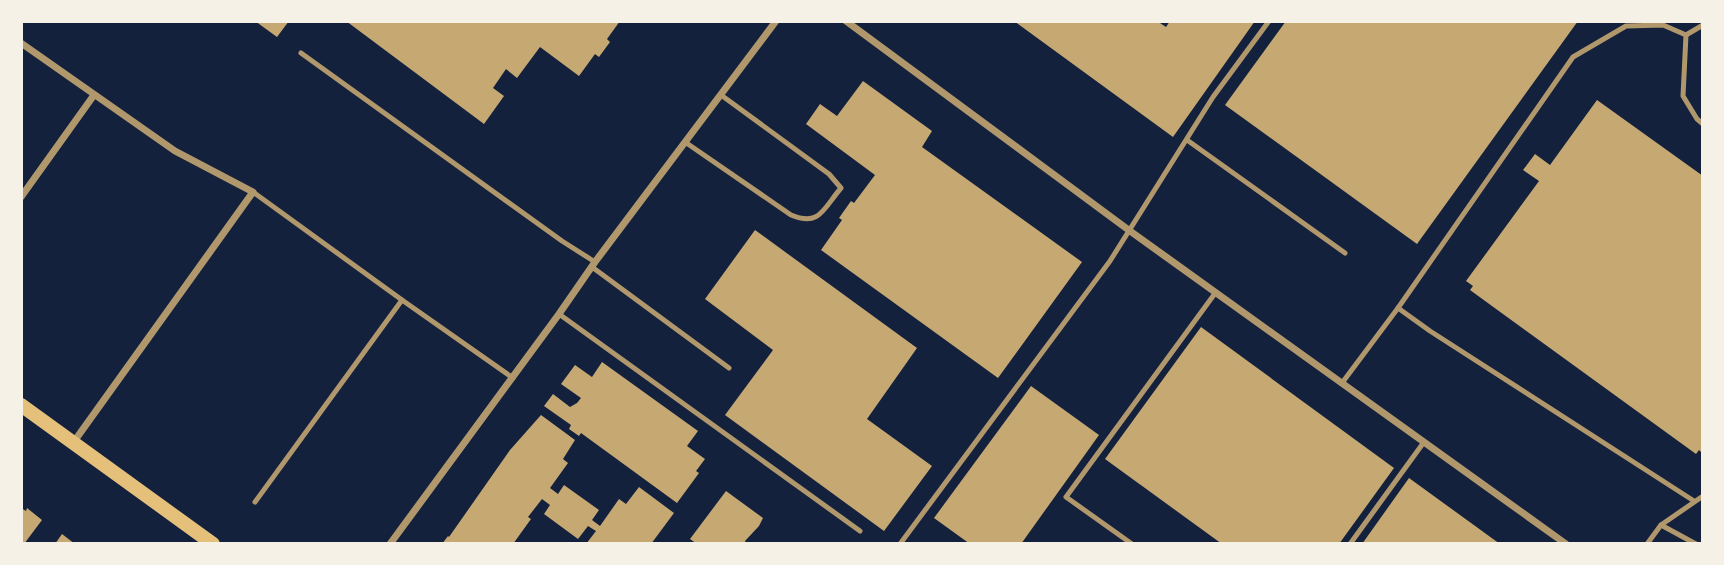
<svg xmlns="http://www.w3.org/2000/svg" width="1724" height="565" viewBox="0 0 1724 565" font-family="'IBM Plex Sans',sans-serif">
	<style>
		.building { fill: #c6a872 }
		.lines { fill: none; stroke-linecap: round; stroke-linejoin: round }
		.service { stroke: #b1986c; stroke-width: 5 }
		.minor { stroke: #b1986c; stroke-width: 7 }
		.secondary { stroke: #e5c07b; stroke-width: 14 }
	</style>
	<rect width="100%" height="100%" fill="#14213d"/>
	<!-- building -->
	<g class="building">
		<path d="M255,21h34l-12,16z"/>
		<path d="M346,21h274l-13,18 3,3 -11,15 -4,-3 -16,22 -39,-29 -23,31 -11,-9 -13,19 11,8 -20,28z"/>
		<path d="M1014,21h143l9,6 4,-6h85l-82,116z"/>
		<path d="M1286,21h292l-161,223 -192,-139z"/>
		<path d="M863,81l69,50 -10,16 160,115 -84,116 -177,-128 21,-30 -3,-2 12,-17 3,2 21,-28 -69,-51 14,-20 17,12z"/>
		<path d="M1597,100l106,76v278l-4,-4 -3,4 -226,-164 3,-4 -7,-5 73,-100 -16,-11 12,-16 15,11z"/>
		<path d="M755,230l162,118 -50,71 65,47 -48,65 -159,-116 48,-65 -68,-51z"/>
		<path d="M1201,327l193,141 -55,76h-117l-117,-85z"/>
		<path d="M602,362l96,69 -11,15 18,13 -9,12 3,2 -22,30 -96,-70 -2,3 -10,-7 2,-4 -27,-19 9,-12 17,13 7,-4 4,-5 -20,-14 14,-19 17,12z"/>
		<path d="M1031,386l68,49 -78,109h-51l-36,-26z"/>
		<path d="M541,415l34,25 -12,19 5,4 -18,25 8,6 6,-9 35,25 -7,10 8,6 19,-27 7,5 13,-17 35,26 -23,31h-65l10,-13 -8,-5 -10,13 -34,-25 6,-9 -8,-6 -14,18 3,2 -18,25h-71l6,-8 1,1 61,-87z"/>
		<path d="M1409,478l91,66h-138z"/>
		<path d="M726,491l37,27 -4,8 -14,15 1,3h-49l-7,-5z"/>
		<path d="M21,508l5,3 1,-3 15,12 -18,24h-3z"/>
		<path d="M62,534l13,10h-20z"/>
	</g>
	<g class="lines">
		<!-- service -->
		<g class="service">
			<path d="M1686,35l-3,61 14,23 6,5"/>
			<path d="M301,53l261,188 33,21"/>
			<path d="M1187,140l158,113"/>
			<path d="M685,142l106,73c29,12 32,-6 50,-27l-12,-14 -108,-79"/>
			<path d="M253,192l149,108"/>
			<path d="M592,267l137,101"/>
			<path d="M1398,308l32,23 264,170"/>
			<path d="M559,314l301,217"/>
			<path d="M1342,383l56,-75 175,-251 53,-31 37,-1 23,10 17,-10"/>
			<path d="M255,502l147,-202 111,78"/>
			<path d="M1661,525l35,19"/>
			<path d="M900,544l210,-283 103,-164 56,-76"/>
			<path d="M1132,544l-66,-47 150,-205"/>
			<path d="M1350,544l74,-102"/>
			<path d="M1647,544l14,-19 42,-29"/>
		</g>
		<!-- minor -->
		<g class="minor">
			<path d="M846,21l284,210 436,313"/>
			<path d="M21,43l154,108 78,41 -180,251"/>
			<path d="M21,197l73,-102"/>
			<path d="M390,544l169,-230 36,-52 181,-241"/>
		</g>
		<!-- secondary -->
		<path class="secondary" d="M21,405l192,139"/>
	</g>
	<!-- border -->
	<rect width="1724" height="565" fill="none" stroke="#f6f1e7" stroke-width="46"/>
</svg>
